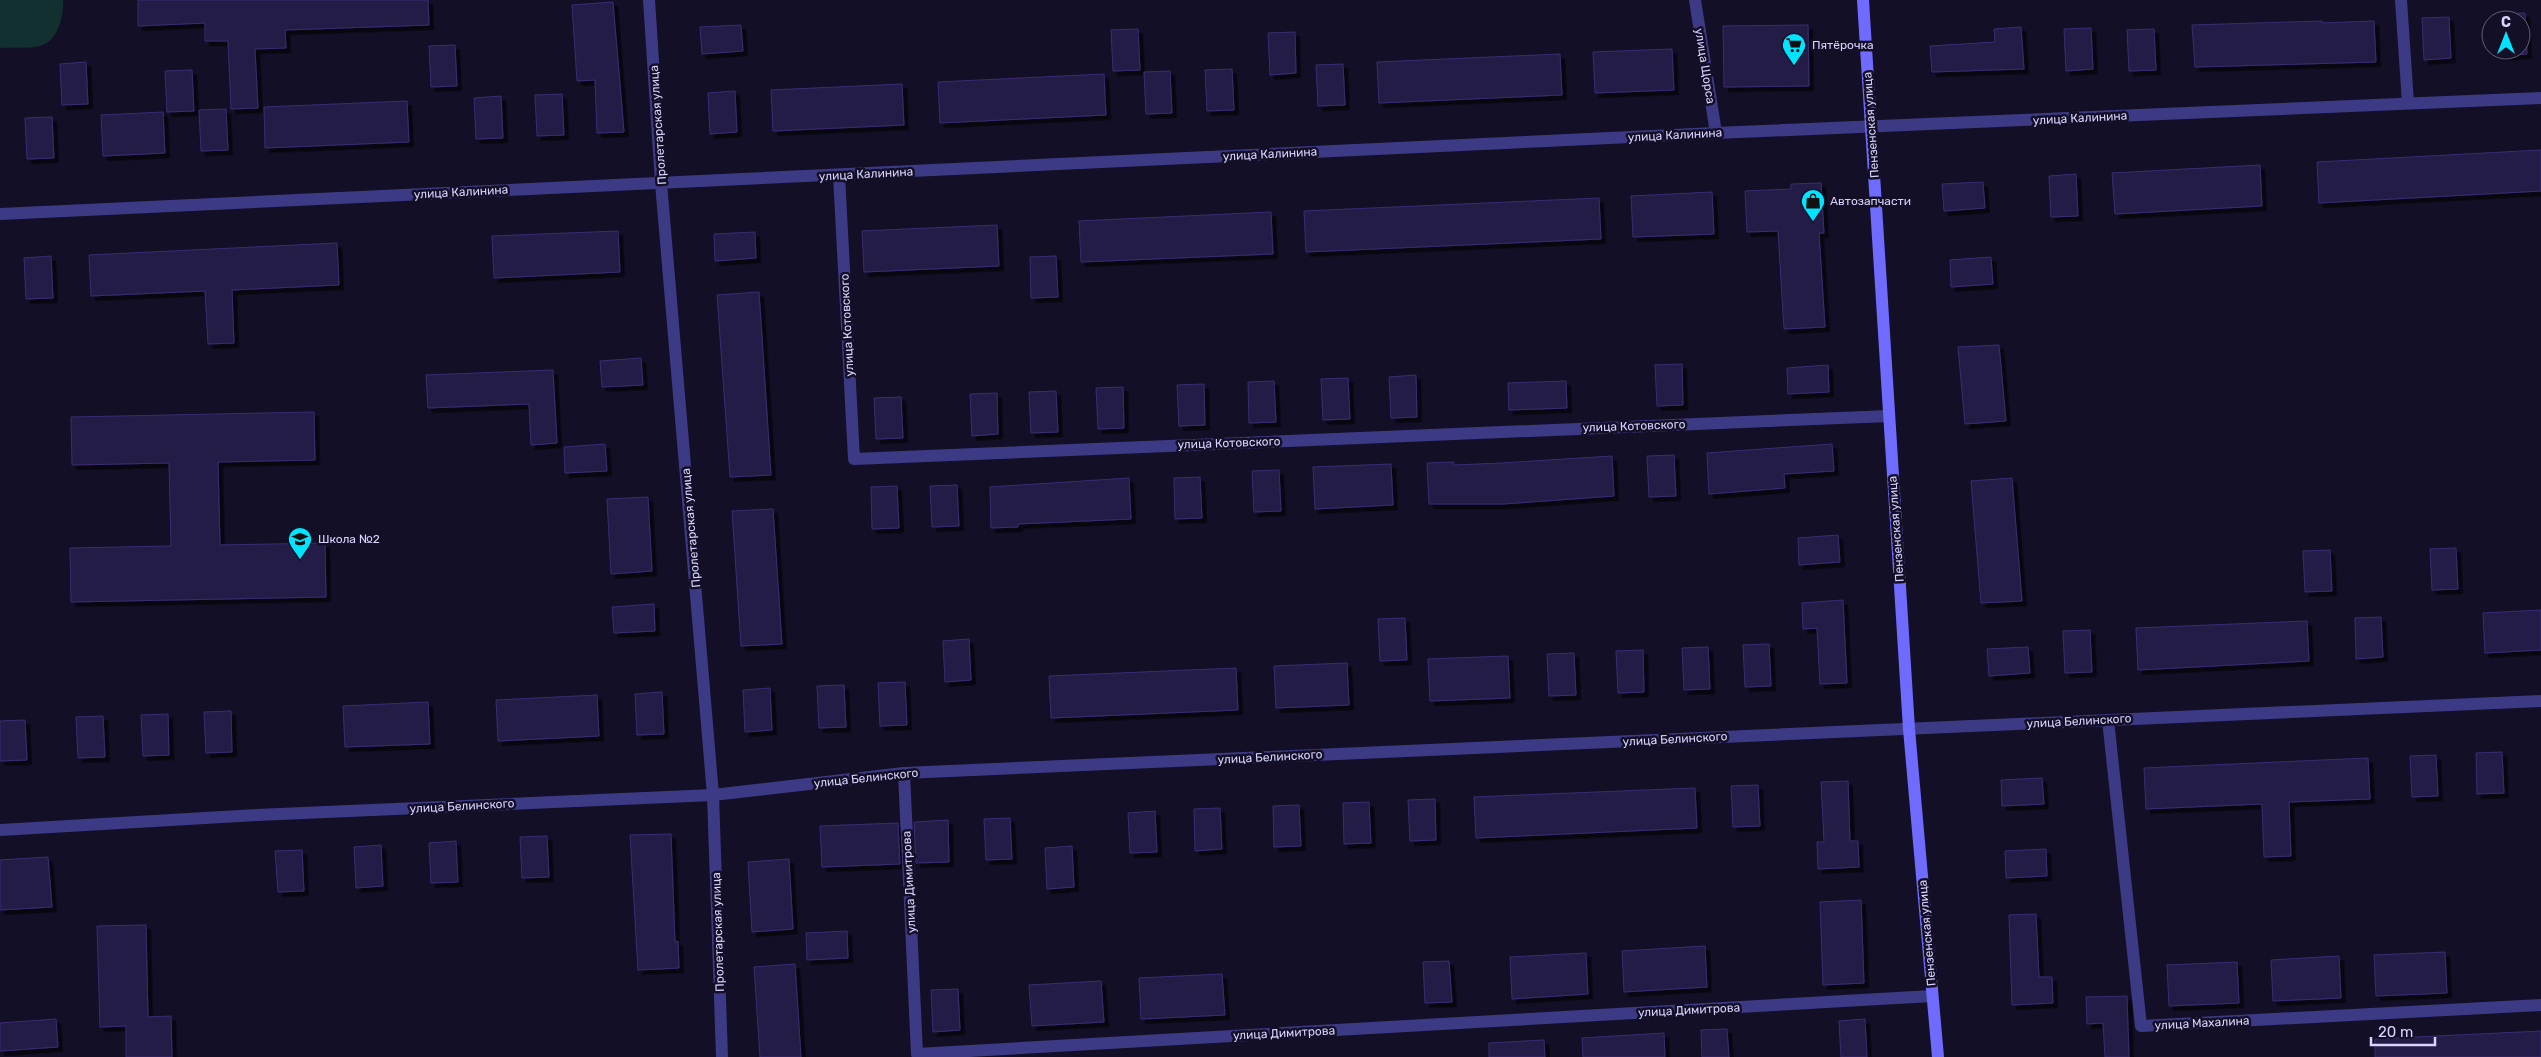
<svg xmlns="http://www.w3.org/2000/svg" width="2541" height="1057" viewBox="0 0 2541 1057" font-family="Rubik,sans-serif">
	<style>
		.green { fill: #12302f }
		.building { fill: #241b47; stroke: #3b2d73; filter: url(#shadow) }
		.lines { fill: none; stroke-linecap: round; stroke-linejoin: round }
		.street { stroke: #3d3a85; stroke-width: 12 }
		.secondary { stroke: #6f6bff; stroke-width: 12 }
		.labels { text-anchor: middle; stroke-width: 5; stroke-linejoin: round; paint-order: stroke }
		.poi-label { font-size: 12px; fill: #d9d4ff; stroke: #130f26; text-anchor: start }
		.street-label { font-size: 12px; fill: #d9d4ff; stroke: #130f26 }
	</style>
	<defs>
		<filter id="shadow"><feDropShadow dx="4.5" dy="4.5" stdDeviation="0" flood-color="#0009"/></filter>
	</defs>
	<rect width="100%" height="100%" fill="#130f26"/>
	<!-- green -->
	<path class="green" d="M0,0h63c1,15 -5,42 -23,46 -12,3 -27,1 -40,2z"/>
	<!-- building -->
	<g class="building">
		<path d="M138,0h290l1,25 -144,5 1,18 -31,1 3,59 -27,1 -3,-68h-23v-18l-67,3z"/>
		<path d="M613,2l11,130 -27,1 -2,-53 -18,1 -5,-76z"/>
		<path d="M2525,13l2,41 -27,2v-6h21v-30h-23v-6z"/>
		<path d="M2449,17l2,41 -27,2 -2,-42z"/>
		<path d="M2322,21v2l52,-2 2,41 -181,5 -3,-42z"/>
		<path d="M741,25l2,26 -41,3 -2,-27z"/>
		<path d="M1808,25l1,61 -85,1 -1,-61z"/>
		<path d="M2021,27l3,42 -92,3 -2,-26 65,-4 -1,-13z"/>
		<path d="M2091,28l2,41 -27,2 -2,-42z"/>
		<path d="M1138,29l2,41 -27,1 -2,-41z"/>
		<path d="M2154,29l2,41 -27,1 -2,-41z"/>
		<path d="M1295,32l1,41 -26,2 -2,-42z"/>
		<path d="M455,45l2,41 -26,1 -2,-41z"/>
		<path d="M1672,49l2,41 -79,3 -2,-41z"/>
		<path d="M1560,54l2,41 -183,8 -2,-41z"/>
		<path d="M86,62l2,42 -26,1 -2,-41z"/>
		<path d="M1343,64l2,41 -27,1 -2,-41z"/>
		<path d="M1232,69l2,41 -27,1 -2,-41z"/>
		<path d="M192,70l2,41 -27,1 -2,-41z"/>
		<path d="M1170,71l2,42 -26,1 -2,-42z"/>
		<path d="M1104,74l2,41 -166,8 -2,-41z"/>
		<path d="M902,84l2,41 -131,6 -2,-41z"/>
		<path d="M735,91l2,41 -27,2 -2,-41z"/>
		<path d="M562,94l2,41 -27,1 -2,-41z"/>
		<path d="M501,96l2,42 -27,1 -2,-41z"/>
		<path d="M407,101l2,41 -144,6 -1,-41z"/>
		<path d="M226,109l2,41 -27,1 -2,-41z"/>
		<path d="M163,112l2,41 -62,3 -2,-41z"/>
		<path d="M52,117l2,41 -27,1 -2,-41z"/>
		<path d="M2541,150v41l-222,12 -2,-41z"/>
		<path d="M2260,165l2,41 -147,8 -3,-41z"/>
		<path d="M2076,174l2,42 -27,1 -2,-41z"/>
		<path d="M1983,182l2,26 -41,3 -2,-27z"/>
		<path d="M1821,183l3,50h-5l6,94 -41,2 -6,-98 -31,1 -2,-41 46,-2v-5z"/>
		<path d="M1712,192l2,42 -81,3 -2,-41z"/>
		<path d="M1599,198l2,41 -295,13 -2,-41z"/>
		<path d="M1271,212l2,42 -192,8 -2,-41z"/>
		<path d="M997,225l2,41 -135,6 -2,-41z"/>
		<path d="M618,231l2,41 -126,6 -2,-42z"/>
		<path d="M755,232l1,26 -41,3 -1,-27z"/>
		<path d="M337,243l2,42 -107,5 2,53 -26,1 -3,-53 -114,5 -2,-41z"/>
		<path d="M51,256l2,42 -27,1 -2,-41z"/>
		<path d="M1056,256l2,41 -27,1 -1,-41z"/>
		<path d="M1991,257l2,27 -42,3 -1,-27z"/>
		<path d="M759,292l12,183 -41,2 -13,-182z"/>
		<path d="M1999,345l7,76 -41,3 -7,-77z"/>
		<path d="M641,358l2,27 -41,2 -2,-26z"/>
		<path d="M1682,364l1,41 -26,1 -2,-41z"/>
		<path d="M1828,365l1,27 -41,2 -1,-26z"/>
		<path d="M553,370l4,73 -26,2 -2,-41 -101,4 -2,-33z"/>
		<path d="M1416,375l1,42 -26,1 -2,-41z"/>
		<path d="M1348,378l2,41 -27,1 -2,-41z"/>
		<path d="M1274,381l2,41 -27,1 -1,-41z"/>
		<path d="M1566,381l1,27 -58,2 -1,-27z"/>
		<path d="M1204,384l1,41 -26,1 -2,-41z"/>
		<path d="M1123,387l1,41 -26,1 -2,-41z"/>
		<path d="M1056,391l2,41 -27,1 -2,-41z"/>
		<path d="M997,393l1,41 -26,2 -2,-42z"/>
		<path d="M901,397l2,41 -27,1 -2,-41z"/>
		<path d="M314,412l1,48 -97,2 2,83 105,-2 1,54 -255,5 -1,-54 101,-2 -2,-83 -97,2 -1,-48z"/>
		<path d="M605,444l2,27 -42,2 -1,-26z"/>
		<path d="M1832,444l2,27 -50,3 1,14 -76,6 -2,-41z"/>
		<path d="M1674,455l2,41 -27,1 -2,-41z"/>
		<path d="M1612,456l2,40 -111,8h-74l-2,-41 27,-1v3l48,-2z"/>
		<path d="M1391,464l2,41 -78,4 -2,-42z"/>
		<path d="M1279,470l2,41 -27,1 -2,-41z"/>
		<path d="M1200,477l2,41 -27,1 -1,-41z"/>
		<path d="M1129,478l2,41 -113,5v3l-27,1 -1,-41z"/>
		<path d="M2012,478l10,123 -41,2 -10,-122z"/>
		<path d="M957,485l2,41 -27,1 -2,-41z"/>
		<path d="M897,486l2,42 -27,1 -1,-42z"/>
		<path d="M648,497l4,74 -41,3 -4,-75z"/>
		<path d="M773,509l9,135 -41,2 -9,-135z"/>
		<path d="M1838,535l2,27 -41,3 -1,-27z"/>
		<path d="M2456,548l2,41 -26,1 -2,-41z"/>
		<path d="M2330,550l2,41 -27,1 -2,-41z"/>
		<path d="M1843,600l4,83 -27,1 -3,-56 -14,1 -1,-26z"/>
		<path d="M654,604l1,27 -41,2 -2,-26z"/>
		<path d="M2541,610v40l-56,3 -2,-40z"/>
		<path d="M2381,617l2,40 -27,2 -1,-41z"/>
		<path d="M1405,618l2,42 -27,1 -2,-42z"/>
		<path d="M2307,621l2,40 -171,9 -2,-42z"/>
		<path d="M2090,630l2,42 -27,1 -2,-42z"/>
		<path d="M969,639l2,41 -26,2 -2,-41z"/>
		<path d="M1769,644l2,42 -26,1 -2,-42z"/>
		<path d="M1708,647l2,42 -26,1 -2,-42z"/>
		<path d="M2028,647l2,26 -41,3 -2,-27z"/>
		<path d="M1643,650l1,42 -26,1 -2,-42z"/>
		<path d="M1574,653l2,42 -27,1 -2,-42z"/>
		<path d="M1508,656l2,42 -80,3 -2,-42z"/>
		<path d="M1347,663l2,42 -73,3 -2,-42z"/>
		<path d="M1236,668l2,42 -187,8 -2,-42z"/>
		<path d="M905,682l2,43 -27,1 -2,-43z"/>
		<path d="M844,685l2,42 -27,1 -2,-42z"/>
		<path d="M770,688l2,42 -27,2 -2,-42z"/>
		<path d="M662,692l2,42 -27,1 -2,-41z"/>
		<path d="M597,695l2,41 -101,5 -2,-41z"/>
		<path d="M428,702l2,42 -85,3 -2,-41z"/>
		<path d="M231,711l1,41 -26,1 -2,-41z"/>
		<path d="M168,714l1,41 -26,1 -2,-41z"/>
		<path d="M103,716l2,41 -27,1 -2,-41z"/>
		<path d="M25,720l2,40 -27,1v-40z"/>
		<path d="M2502,752l2,41 -27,1 -1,-41z"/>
		<path d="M2436,755l2,41 -26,1 -2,-41z"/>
		<path d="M2368,758l2,41 -81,3 2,54 -27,1 -2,-53 -116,5 -2,-41z"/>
		<path d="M2042,778l2,26 -42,2 -1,-26z"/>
		<path d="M1848,781l2,60h8l1,26 -41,2 -1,-27h7l-3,-60z"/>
		<path d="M1758,785l2,41 -27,1 -2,-41z"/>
		<path d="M1695,788l2,40 -221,10 -2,-41z"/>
		<path d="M1435,799l1,41 -26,1 -2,-41z"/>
		<path d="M1369,802l2,41 -27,1 -1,-41z"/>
		<path d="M1299,805l2,41 -27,1 -1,-41z"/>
		<path d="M1220,808l2,41 -27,2 -1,-42z"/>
		<path d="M1155,811l2,41 -27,1 -2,-40z"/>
		<path d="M1010,818l2,41 -26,1 -2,-41z"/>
		<path d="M948,820l1,42 -33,1 -2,-41z"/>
		<path d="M898,823l2,41 -78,3 -2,-41z"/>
		<path d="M671,834l4,108 3,-1 1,27 -41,2 -8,-135z"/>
		<path d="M547,836l2,41 -27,1 -2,-41z"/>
		<path d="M456,841l2,41 -27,1 -2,-40z"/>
		<path d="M381,845l2,41 -27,2 -2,-41z"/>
		<path d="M1072,846l2,41 -27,2 -2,-41z"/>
		<path d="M2046,849l1,27 -41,2 -1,-27z"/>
		<path d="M302,850l2,41 -26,1 -3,-41z"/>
		<path d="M48,857l4,50 -52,3v-50z"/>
		<path d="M789,859l4,70 -41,3 -4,-70z"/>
		<path d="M1861,900l3,83 -41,2 -3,-83z"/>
		<path d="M2036,914l3,63h13l1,26 -41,2 -3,-90z"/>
		<path d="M146,925l2,92 23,-1 1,41h-46v-31l-26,1 -3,-101z"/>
		<path d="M847,931l1,27 -41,2 -1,-27z"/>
		<path d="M1705,946l2,41 -83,5 -2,-41z"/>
		<path d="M2445,952l2,41 -71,3 -2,-41z"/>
		<path d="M1586,953l2,41 -76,5 -2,-42z"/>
		<path d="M2339,956l2,42 -68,3 -2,-41z"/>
		<path d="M1449,961l3,41 -27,1 -2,-41z"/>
		<path d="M2237,962l2,41 -70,3 -2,-41z"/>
		<path d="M795,964l6,93h-41l-6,-90z"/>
		<path d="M1222,974l3,41 -84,4 -2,-41z"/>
		<path d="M1101,981l3,41 -72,4 -3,-41z"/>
		<path d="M958,989l2,41 -27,2 -2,-42z"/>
		<path d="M2127,996l2,61h-24l-2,-34 -16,1 -1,-27z"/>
		<path d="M56,1019l2,28 -58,4v-28z"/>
		<path d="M1865,1019l2,38h-26l-2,-36z"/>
		<path d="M1727,1029l2,28h-27l-1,-27z"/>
		<path d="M2541,1031v26h-166v-18z"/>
		<path d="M1664,1033l1,24h-82l-1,-19z"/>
		<path d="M1544,1040l1,17h-56v-14z"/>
	</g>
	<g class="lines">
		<!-- street -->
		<g class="street">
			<path d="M649,0l12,183 52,612 9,262"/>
			<path d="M1695,0l21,133"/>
			<path d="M2401,0l7,103"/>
			<path d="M839,175l15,284 1035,-43"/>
			<path d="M0,214l1716,-81 825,-35"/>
			<path d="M2108,720l33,306 400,-21"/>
			<path d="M904,773l13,281 1015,-58"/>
			<path d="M0,830l257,-15 456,-20 191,-22 1637,-72"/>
		</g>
		<!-- secondary -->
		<path class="secondary" d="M1863,0l46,729 29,328"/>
	</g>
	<!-- icons -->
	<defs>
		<g id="supermarket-pin" transform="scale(1.25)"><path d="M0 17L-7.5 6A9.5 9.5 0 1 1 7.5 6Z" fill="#00e5ff" stroke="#130f26"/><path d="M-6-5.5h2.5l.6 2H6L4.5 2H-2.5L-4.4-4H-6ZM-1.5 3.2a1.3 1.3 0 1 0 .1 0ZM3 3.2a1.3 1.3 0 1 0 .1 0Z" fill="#111"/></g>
		<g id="shop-pin" transform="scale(1.25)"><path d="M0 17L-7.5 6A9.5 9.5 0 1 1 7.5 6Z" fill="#00e5ff" stroke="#130f26"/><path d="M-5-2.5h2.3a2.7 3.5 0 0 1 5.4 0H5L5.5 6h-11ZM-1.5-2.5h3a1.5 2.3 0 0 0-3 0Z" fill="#111"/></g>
		<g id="school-pin" transform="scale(1.25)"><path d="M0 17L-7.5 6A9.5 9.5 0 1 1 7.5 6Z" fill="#00e5ff" stroke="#130f26"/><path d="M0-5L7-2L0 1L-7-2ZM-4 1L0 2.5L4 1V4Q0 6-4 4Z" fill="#111"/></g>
	</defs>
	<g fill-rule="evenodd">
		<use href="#supermarket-pin" x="1794" y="45"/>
		<use href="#shop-pin" x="1813" y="201"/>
		<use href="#school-pin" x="300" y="539"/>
	</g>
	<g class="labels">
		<!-- poi labels -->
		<g class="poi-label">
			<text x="1812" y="49">Пятёрочка</text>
			<text x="1830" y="205">Автозапчасти</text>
			<text x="318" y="543">Школа №2</text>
		</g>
		<!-- street labels -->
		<g class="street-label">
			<text transform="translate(1705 66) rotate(81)" y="4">улица Щорса</text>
			<text transform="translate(2080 118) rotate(-3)" y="4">улица Калинина</text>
			<text transform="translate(658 125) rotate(-94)" y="4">Пролетарская улица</text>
			<text transform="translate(1871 125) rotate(-94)" y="4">Пензенская улица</text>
			<text transform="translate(1675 135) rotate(-3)" y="4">улица Калинина</text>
			<text transform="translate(1270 154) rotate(-3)" y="4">улица Калинина</text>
			<text transform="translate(866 174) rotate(-3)" y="4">улица Калинина</text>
			<text transform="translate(461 192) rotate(-3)" y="4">улица Калинина</text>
			<text transform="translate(847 325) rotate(-93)" y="4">улица Котовского</text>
			<text transform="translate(1634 426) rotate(-2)" y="4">улица Котовского</text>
			<text transform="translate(1229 443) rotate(-2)" y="4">улица Котовского</text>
			<text transform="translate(691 528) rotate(-95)" y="4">Пролетарская улица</text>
			<text transform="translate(1896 529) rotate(-94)" y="4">Пензенская улица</text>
			<text transform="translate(2079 721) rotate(-3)" y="4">улица Белинского</text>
			<text transform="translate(1675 739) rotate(-3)" y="4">улица Белинского</text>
			<text transform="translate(1270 757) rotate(-3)" y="4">улица Белинского</text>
			<text transform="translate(866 778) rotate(-6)" y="4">улица Белинского</text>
			<text transform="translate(462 806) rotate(-3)" y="4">улица Белинского</text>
			<text transform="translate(909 882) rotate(-93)" y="4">улица Димитрова</text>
			<text transform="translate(718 932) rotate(-92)" y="4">Пролетарская улица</text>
			<text transform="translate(1927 933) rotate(-95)" y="4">Пензенская улица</text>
			<text transform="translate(1689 1010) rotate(-3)" y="4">улица Димитрова</text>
			<text transform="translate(2202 1023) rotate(-3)" y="4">улица Махалина</text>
			<text transform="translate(1284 1033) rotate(-3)" y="4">улица Димитрова</text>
		</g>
	</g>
	<!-- north arrow -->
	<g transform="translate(2506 35)"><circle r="24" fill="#130f26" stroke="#625e7d"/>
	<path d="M0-4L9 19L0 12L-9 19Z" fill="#00e5ff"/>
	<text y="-8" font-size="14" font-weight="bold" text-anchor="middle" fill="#d9d4ff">С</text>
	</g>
	<!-- scale -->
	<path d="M2371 1037v8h64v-8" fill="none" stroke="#d9d4ff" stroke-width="2.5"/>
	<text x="2378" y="1037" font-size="15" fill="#d9d4ff" stroke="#130f26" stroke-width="4" paint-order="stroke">20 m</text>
</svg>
